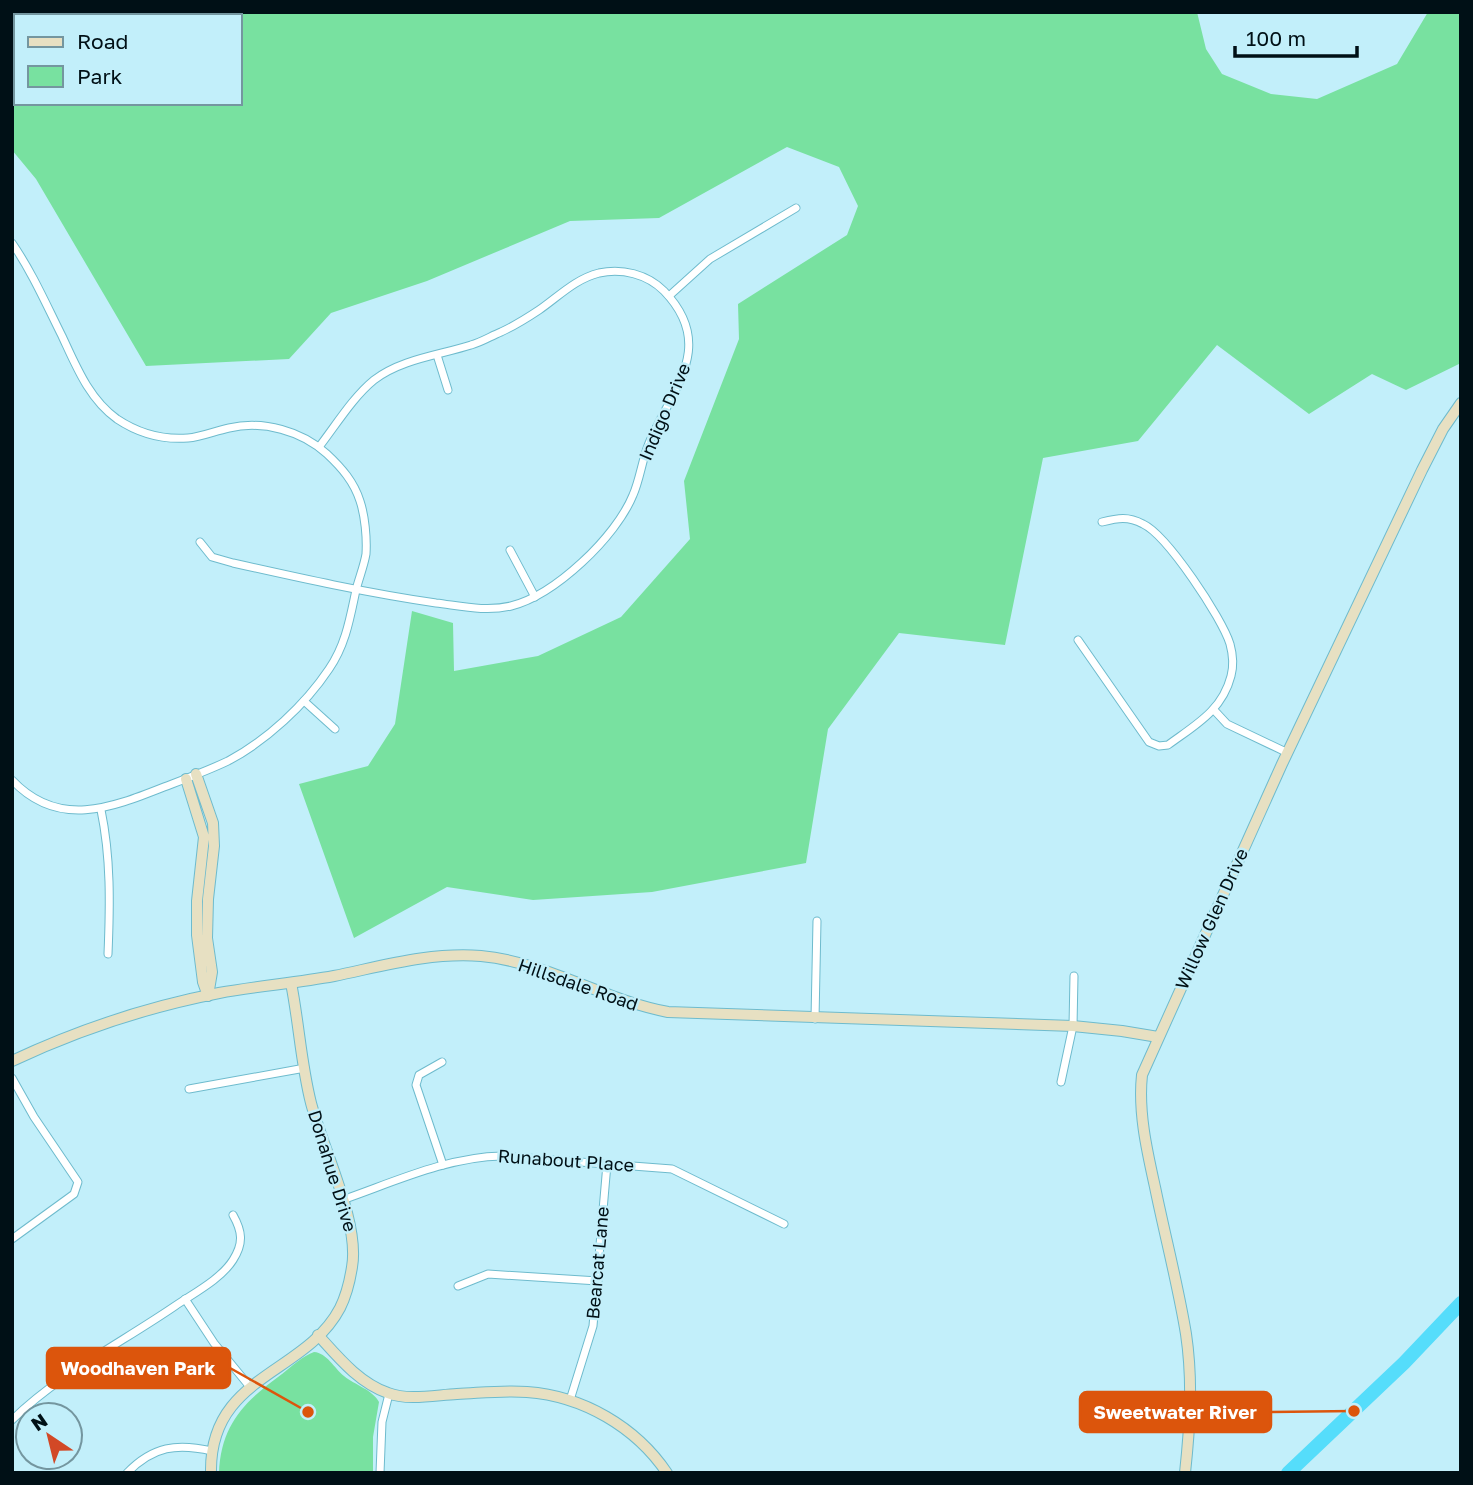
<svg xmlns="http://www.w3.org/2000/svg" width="1473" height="1485" viewBox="0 0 1473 1485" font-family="'Golos Text',sans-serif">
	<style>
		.green { fill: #78e1a0; fill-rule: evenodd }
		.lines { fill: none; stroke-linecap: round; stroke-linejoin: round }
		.river { stroke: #55ddfb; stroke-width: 14 }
		.street-casing { stroke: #6ebbcd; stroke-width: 9 }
		.secondary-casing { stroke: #6ebbcd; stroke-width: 12 }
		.street { stroke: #fff; stroke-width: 7 }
		.secondary { stroke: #e7e0c2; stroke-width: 10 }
		.labels { text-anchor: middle; stroke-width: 5; stroke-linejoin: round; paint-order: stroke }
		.street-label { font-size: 18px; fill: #001016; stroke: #c2effa }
		.leader { fill: none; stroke: #dc550c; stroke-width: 2.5 }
		.callout-dot { fill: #dc550c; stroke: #c2effa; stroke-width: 2.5 }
		.callout { fill: #dc550c; stroke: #dc550c; stroke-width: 2.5 }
		.callout-label { font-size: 19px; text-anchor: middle; font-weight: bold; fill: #fff }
	</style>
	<rect width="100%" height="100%" fill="#c2effa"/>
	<!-- green -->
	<g class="green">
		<path d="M12,12h1185l9,37 16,25 49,20 46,5 80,-35 31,-52h33v351l-55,27 -34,-16 -63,40 -92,-69 -79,96 -95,17 -38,187 -106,-12 -71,96 -22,134 -154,29 -119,8 -86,-13 -93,51 -55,-154 69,-18 27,-42 17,-113 41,12 1,48 84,-15 83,-39 69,-78 -6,-58 55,-142 -1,-35 109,-69 11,-29 -19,-39 -52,-20 -128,71 -89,3 -143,60 -96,32 -42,46 -143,7 -110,-187 -24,-29zM16,16h224v87h-224z"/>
		<path d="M314,1352c13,1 20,16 30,24 11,9 29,14 35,26l-6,35v36h-154c2,-49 26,-72 63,-99 10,-8 21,-18 32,-22z"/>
	</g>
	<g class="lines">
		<!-- river -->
		<path class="river" d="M1288,1473l116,-110 57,-60"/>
		<!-- street casing -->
		<g class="street-casing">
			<g id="street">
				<path d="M12,243c20,29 34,61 50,93 14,30 27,63 55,83 21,14 46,21 71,19 13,-1 27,-7 41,-10 34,-8 73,3 98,26 15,14 27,28 33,47 5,15 7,37 6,53 -2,12 -7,24 -10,36 -6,28 -10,54 -27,79 -24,36 -63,72 -101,92 -21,10 -43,18 -64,26 -53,21 -106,42 -152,-7"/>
				<path d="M669,296l41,-37 86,-51"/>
				<path d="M437,355l11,35"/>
				<path d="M200,542l12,15 21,6c67,15 134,30 203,40 25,3 50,9 75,3 44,-11 105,-69 122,-111 7,-16 9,-35 16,-52 23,-54 68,-97 15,-152 -17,-17 -42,-23 -65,-18 -24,6 -41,24 -60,37 -12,8 -25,16 -38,22 -10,4 -19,10 -30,13 -31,10 -70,14 -97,35 -21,17 -38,45 -55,67"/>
				<path d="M510,550l25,47"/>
				<path d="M1078,640l71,102 10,4 9,-1c27,-20 54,-34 63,-69 3,-11 2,-21 -1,-32 -8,-26 -63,-109 -87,-120 -15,-8 -25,-6 -41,-2"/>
				<path d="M304,701l31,28"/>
				<path d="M1214,710l13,14 61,29"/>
				<path d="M101,810c10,48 9,95 7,144"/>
				<path d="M815,1019l2,-98"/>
				<path d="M442,1062l-23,13 -3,10 27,80"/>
				<path d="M12,1078l22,39 44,65 -4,12 -62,45"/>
				<path d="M1061,1082l12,-56 1,-50"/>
				<path d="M189,1089l116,-21"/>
				<path d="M342,1200c52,-18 105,-43 160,-44l170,13 112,55"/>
				<path d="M458,1286l30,-12 110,7"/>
				<path d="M185,1299l29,44 36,44"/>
				<path d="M570,1400l23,-74 14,-162"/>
				<path d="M12,1420c47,-46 109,-77 163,-114 19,-13 46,-27 58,-46 11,-17 9,-29 0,-45"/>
				<path d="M127,1473c26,-27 50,-30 85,-22"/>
				<path d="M380,1473l2,-51 7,-28"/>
			</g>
		</g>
		<!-- secondary casing -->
		<g class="secondary-casing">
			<g id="secondary">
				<path d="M186,779l18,58 -7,64v34l6,47 5,14 4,-24 -5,-34 1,-39 6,-53 -1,-23 -17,-49"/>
				<path d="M12,1061c66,-31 135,-54 207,-68 38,-7 77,-10 115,-17 49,-10 96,-24 147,-20 65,6 123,44 187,56l405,14 49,5 36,6"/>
				<path d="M318,1335c20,22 41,48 70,58 20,8 48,2 69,1 23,-1 47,-4 70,-2 56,4 109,35 140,81"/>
				<path d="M211,1473c-2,-98 94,-98 129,-165 6,-12 10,-28 12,-41 8,-44 -29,-118 -41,-164 -10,-39 -12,-80 -20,-120"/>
				<path d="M1185,1473c5,-47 8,-92 1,-139 -8,-49 -21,-98 -31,-147 -8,-36 -17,-75 -13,-112l140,-311 140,-294 21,-41 18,-26"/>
			</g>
		</g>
		<!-- street -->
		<use href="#street" class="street"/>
		<!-- secondary -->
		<use href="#secondary" class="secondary"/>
	</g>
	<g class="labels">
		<!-- street labels -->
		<g class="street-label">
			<text transform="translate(665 412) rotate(-67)" y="6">Indigo Drive</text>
			<text transform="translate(1212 919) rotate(-66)" y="6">Willow Glen Drive</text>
			<text transform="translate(578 985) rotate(19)" y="6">Hillsdale Road</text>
			<text transform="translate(566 1161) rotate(4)" y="6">Runabout Place</text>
			<text transform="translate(332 1171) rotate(73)" y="6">Donahue Drive</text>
			<text transform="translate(598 1263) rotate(-85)" y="6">Bearcat Lane</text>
		</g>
	</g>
	<!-- callouts -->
	<path class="leader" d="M308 1412L230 1368M1354 1411L1271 1412"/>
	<g class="callout-dot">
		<circle cx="308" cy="1412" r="7"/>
		<circle cx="1354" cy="1411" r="7"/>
	</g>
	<g class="callout">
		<rect x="47" y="1348" width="183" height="40" rx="7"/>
		<rect x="1080" y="1392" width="191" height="40" rx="7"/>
	</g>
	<g class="callout-label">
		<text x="138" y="1375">Woodhaven Park</text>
		<text x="1175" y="1419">Sweetwater River</text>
	</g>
	<!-- border -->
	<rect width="1473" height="1485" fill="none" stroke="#001016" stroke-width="28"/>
	<!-- legend -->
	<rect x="14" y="14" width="228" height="91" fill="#c2effa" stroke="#74969f" stroke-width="2"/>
	<rect x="28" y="37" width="35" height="10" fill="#e7e0c2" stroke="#74969f" stroke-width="2"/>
	<text x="77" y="49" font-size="21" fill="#001016">Road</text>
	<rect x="28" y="66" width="35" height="21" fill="#78e1a0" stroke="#74969f" stroke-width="2"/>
	<text x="77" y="84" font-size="21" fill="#001016">Park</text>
	<!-- north arrow -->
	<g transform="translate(49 1436) rotate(325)"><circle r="33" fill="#c2effa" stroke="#74969f" stroke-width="2"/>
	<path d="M0-5L12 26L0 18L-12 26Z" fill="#d24826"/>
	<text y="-10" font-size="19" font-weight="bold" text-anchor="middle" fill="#001016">N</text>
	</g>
	<!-- scale -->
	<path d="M1235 46v10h122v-10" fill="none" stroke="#001016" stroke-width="3.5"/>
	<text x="1246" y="46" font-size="21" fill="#001016" stroke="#c2effa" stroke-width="5" paint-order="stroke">100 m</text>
</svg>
